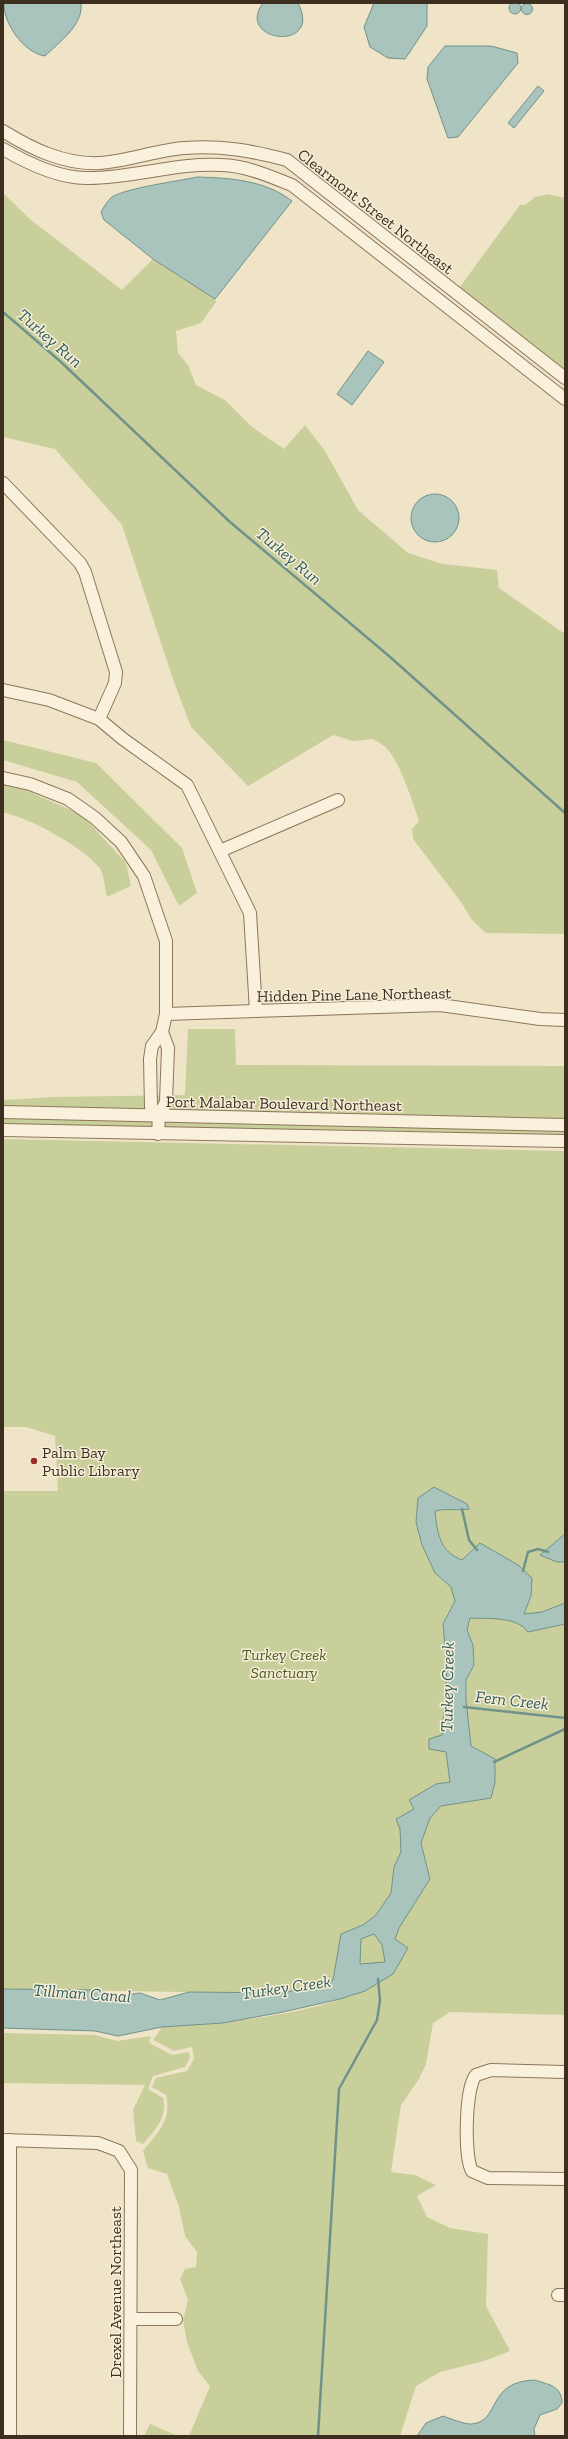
<svg xmlns="http://www.w3.org/2000/svg" width="568" height="2439" viewBox="0 0 568 2439" font-family="'Zilla Slab',serif">
	<style>
		.green { fill: #c9cf9b }
		.water { fill: #a9c4bc; stroke: #6f938a; fill-rule: evenodd }
		.lines { fill: none; stroke-linecap: round; stroke-linejoin: round }
		.stream { stroke: #6f938a; stroke-width: 2.5 }
		.minor-casing { stroke: #8d765c; stroke-width: 14 }
		.minor { stroke: #faf1dc; stroke-width: 12 }
		.poi-dot { fill: #9e2a2b; stroke: #f7eed8; stroke-width: 1.5 }
		.labels { text-anchor: middle; stroke-width: 3; stroke-linejoin: round; paint-order: stroke }
		.street-label { font-size: 16px; fill: #3d2e20; stroke: #f7eed8 }
		.poi-label { font-size: 16px; fill: #3d2e20; stroke: #f7eed8; text-anchor: start }
		.park-label { font-size: 16px; font-style: italic; fill: #4d5a26; stroke: #f7eed8 }
		.water-label { font-size: 17px; font-style: italic; fill: #2f5d5a; stroke: #f7eed8 }
	</style>
	<rect width="100%" height="100%" fill="#f0e4c8"/>
	<!-- green -->
	<g class="green">
		<path d="M3,193l28,27 91,70 31,-31 62,40 1,3 -15,21 -25,8 2,22 10,12 8,20 29,15 27,27 32,22 21,-24 20,26 33,59 50,43 35,11 54,6 2,18 66,46v300l-79,-1 -14,-13 -11,-18 -48,-63 -1,-10 7,-8c-6,-18 -19,-58 -31,-71 -4,-5 -10,-8 -15,-11l-20,2 -20,-6 -85,51 -57,-59 -17,-45 -52,-157 -67,-76 -52,-12z"/>
		<path d="M548,194l17,4v171l-106,-81 61,-83h5l10,-8z"/>
		<path d="M3,740l93,23 86,85 15,45 -18,13 -28,-56 -74,-68 -74,-22z"/>
		<path d="M3,780l79,35 44,48 5,23 -24,11c-2,-8 -3,-24 -8,-30 -21,-23 -66,-47 -96,-55z"/>
		<path d="M188,1029h47l1,36 329,1v54l-562,-13v-7l50,-3 132,-2z"/>
		<path d="M3,1117l562,13v6l-562,-11z"/>
		<path d="M3,1139l562,12v864l-115,-3 -17,11 -7,41 -7,15 -18,26 -10,67 24,3 21,10 -19,11 10,21 23,11 38,6 -2,72 24,45 -26,10 -44,11 -24,14 -16,50h-211l21,-50 -12,-15 -11,-29 -4,-22 5,-20 -8,-21 5,-10 11,-2 1,-15 -12,-16 -6,-29 -12,-33 -19,-6 -5,-17c15,-19 29,-31 23,-56l-14,-8 4,-9 31,-7 7,-12 -2,-12 -18,4 -21,-11 9,-13c63,-4 131,-10 191,-32l-350,-6v-498h55l-3,-55 -29,-9h-23z"/>
		<path d="M3,2033l92,2 22,6 34,-5 -2,5 2,3 21,11 17,-3 1,6 -5,9 -32,9 -5,13 15,9c5,19 -8,32 -20,46l-7,-3 -3,-31 12,-25 -142,-2z"/>
		<path d="M150,2424l28,12h-34z"/>
	</g>
	<!-- water -->
	<g class="water">
		<circle cx="515" cy="8" r="6"/>
		<path d="M4,3h77c3,22 -23,40 -36,53 -21,-3 -42,-33 -41,-53z"/>
		<path d="M263,3h35c26,50 -64,39 -35,0z"/>
		<path d="M374,3h53v23l-22,33 -17,-1 -18,-11 -6,-20z"/>
		<circle cx="527" cy="9" r="5.5"/>
		<path d="M445,46h46l26,7 1,10 -60,74 -10,1 -21,-59 1,-12z"/>
		<path d="M538,86l6,5 -30,37 -6,-5z"/>
		<path d="M197,177c33,1 68,3 95,24l-77,98 -62,-40 -49,-39 -3,-8c3,-5 6,-11 11,-15 14,-9 67,-16 85,-20z"/>
		<path d="M368,351l16,11 -32,43 -15,-11z"/>
		<circle cx="435" cy="518" r="24"/>
		<path d="M434,1487l33,17 2,5c-12,2 -23,-1 -34,2 2,22 5,41 27,49l18,-17 38,22 14,13 -1,18 -7,18 18,-2 23,-9v21l-37,8c-11,-16 -41,-13 -58,-14l-3,12 6,15 1,20 -8,15v20l5,46 24,13v23l-4,16 -50,8 -11,12 -9,25 9,36 -31,49 -4,11 13,9 -15,26 -28,17 -25,8 -57,13 -60,11 -61,4 -44,9 -23,-5 -92,-3v-39l92,1 23,6 22,-3 20,7 29,-8 95,1 49,-13 8,-46 22,-9 13,-10 15,-22 3,-26 7,-15 -1,-23 -4,-10 18,-10 -5,-9 27,-16 14,-2 -4,-30 -17,-3v-10l13,-4 5,-67 -4,-44 12,-23 -4,-14 -16,-14 -13,-28 -6,-23 2,-24zM374,1934l8,11 3,17 -25,2 1,-25z"/>
		<path d="M565,1534v28h-8l-17,-7z"/>
		<path d="M534,2380c14,4 28,6 28,23l-5,6 -17,6 -6,14 1,7h-118l9,-13 17,-7c5,2 24,9 29,8 29,-3 14,-42 62,-44z"/>
	</g>
	<g class="lines">
		<!-- stream -->
		<g class="stream">
			<path d="M3,312l58,50 169,160 159,134 176,157"/>
			<path d="M462,1509l7,31 8,10"/>
			<path d="M523,1571l5,-19 10,-3 10,3"/>
			<path d="M464,1707l101,11"/>
			<path d="M494,1762l71,-33"/>
			<path d="M318,2436l21,-347 38,-69 3,-20 -2,-21"/>
		</g>
		<!-- minor casing -->
		<g class="minor-casing">
			<g id="minor">
				<path d="M3,131c29,18 62,34 97,32 29,-2 56,-13 85,-15 36,-3 68,3 102,12l278,218"/>
				<path d="M3,149c24,14 54,29 83,29 45,1 90,-16 136,-13 25,1 47,11 70,20l273,214"/>
				<path d="M3,483l77,80 5,9 31,100 -1,11 -16,36"/>
				<path d="M3,690l46,10 50,19 24,20 64,46 63,128 6,98"/>
				<path d="M3,778l27,6 38,15 27,19 26,24 23,34 22,65v73l-4,18 6,16 -2,54 -7,14 -1,18"/>
				<path d="M220,851l118,-51"/>
				<path d="M166,1014l274,-9 100,14 25,1"/>
				<path d="M3,1112l562,13"/>
				<path d="M159,1116l-8,-9 -1,-48 2,-13 10,-14"/>
				<path d="M3,1130l562,11"/>
				<path d="M565,2072l-74,-2 -15,5c-11,12 -12,82 -4,96l16,7 77,1"/>
				<path d="M3,2140l95,3 21,8 12,19 -1,266"/>
				<path d="M10,2140v296"/>
				<path d="M558,2295h7"/>
				<path d="M131,2319h45"/>
			</g>
		</g>
		<!-- minor -->
		<use href="#minor" class="minor"/>
	</g>
	<!-- markers -->
	<circle class="poi-dot" cx="34" cy="1461" r="4"/>
	<g class="labels">
		<!-- street labels -->
		<g class="street-label">
			<text transform="translate(376 211) rotate(38)" y="6">Clearmont Street Northeast</text>
			<text transform="translate(354 994) rotate(-1)" y="6">Hidden Pine Lane Northeast</text>
			<text transform="translate(284 1103) rotate(1)" y="6">Port Malabar Boulevard Northeast</text>
			<text transform="translate(115 2292) rotate(-90)" y="6">Drexel Avenue Northeast</text>
		</g>
		<!-- poi labels -->
		<g class="poi-label">
			<text x="42" y="1458">Palm Bay<tspan x="42" dy="18">Public Library</tspan></text>
		</g>
		<!-- park labels -->
		<g class="park-label">
			<text x="284" y="1660">Turkey Creek<tspan x="284" dy="18">Sanctuary</tspan></text>
		</g>
		<!-- water labels -->
		<g class="water-label">
			<text transform="translate(50 338) rotate(41)" y="6">Turkey Run</text>
			<text transform="translate(289 556) rotate(40)" y="6">Turkey Run</text>
			<text transform="translate(447 1687) rotate(-89)" y="6">Turkey Creek</text>
			<text transform="translate(512 1700) rotate(6)" y="6">Fern Creek</text>
			<text transform="translate(286 1987) rotate(-8)" y="6">Turkey Creek</text>
			<text transform="translate(82 1993) rotate(4)" y="6">Tillman Canal</text>
		</g>
	</g>
	<!-- border -->
	<rect width="568" height="2439" fill="none" stroke="#3d2e20" stroke-width="8"/>
</svg>
